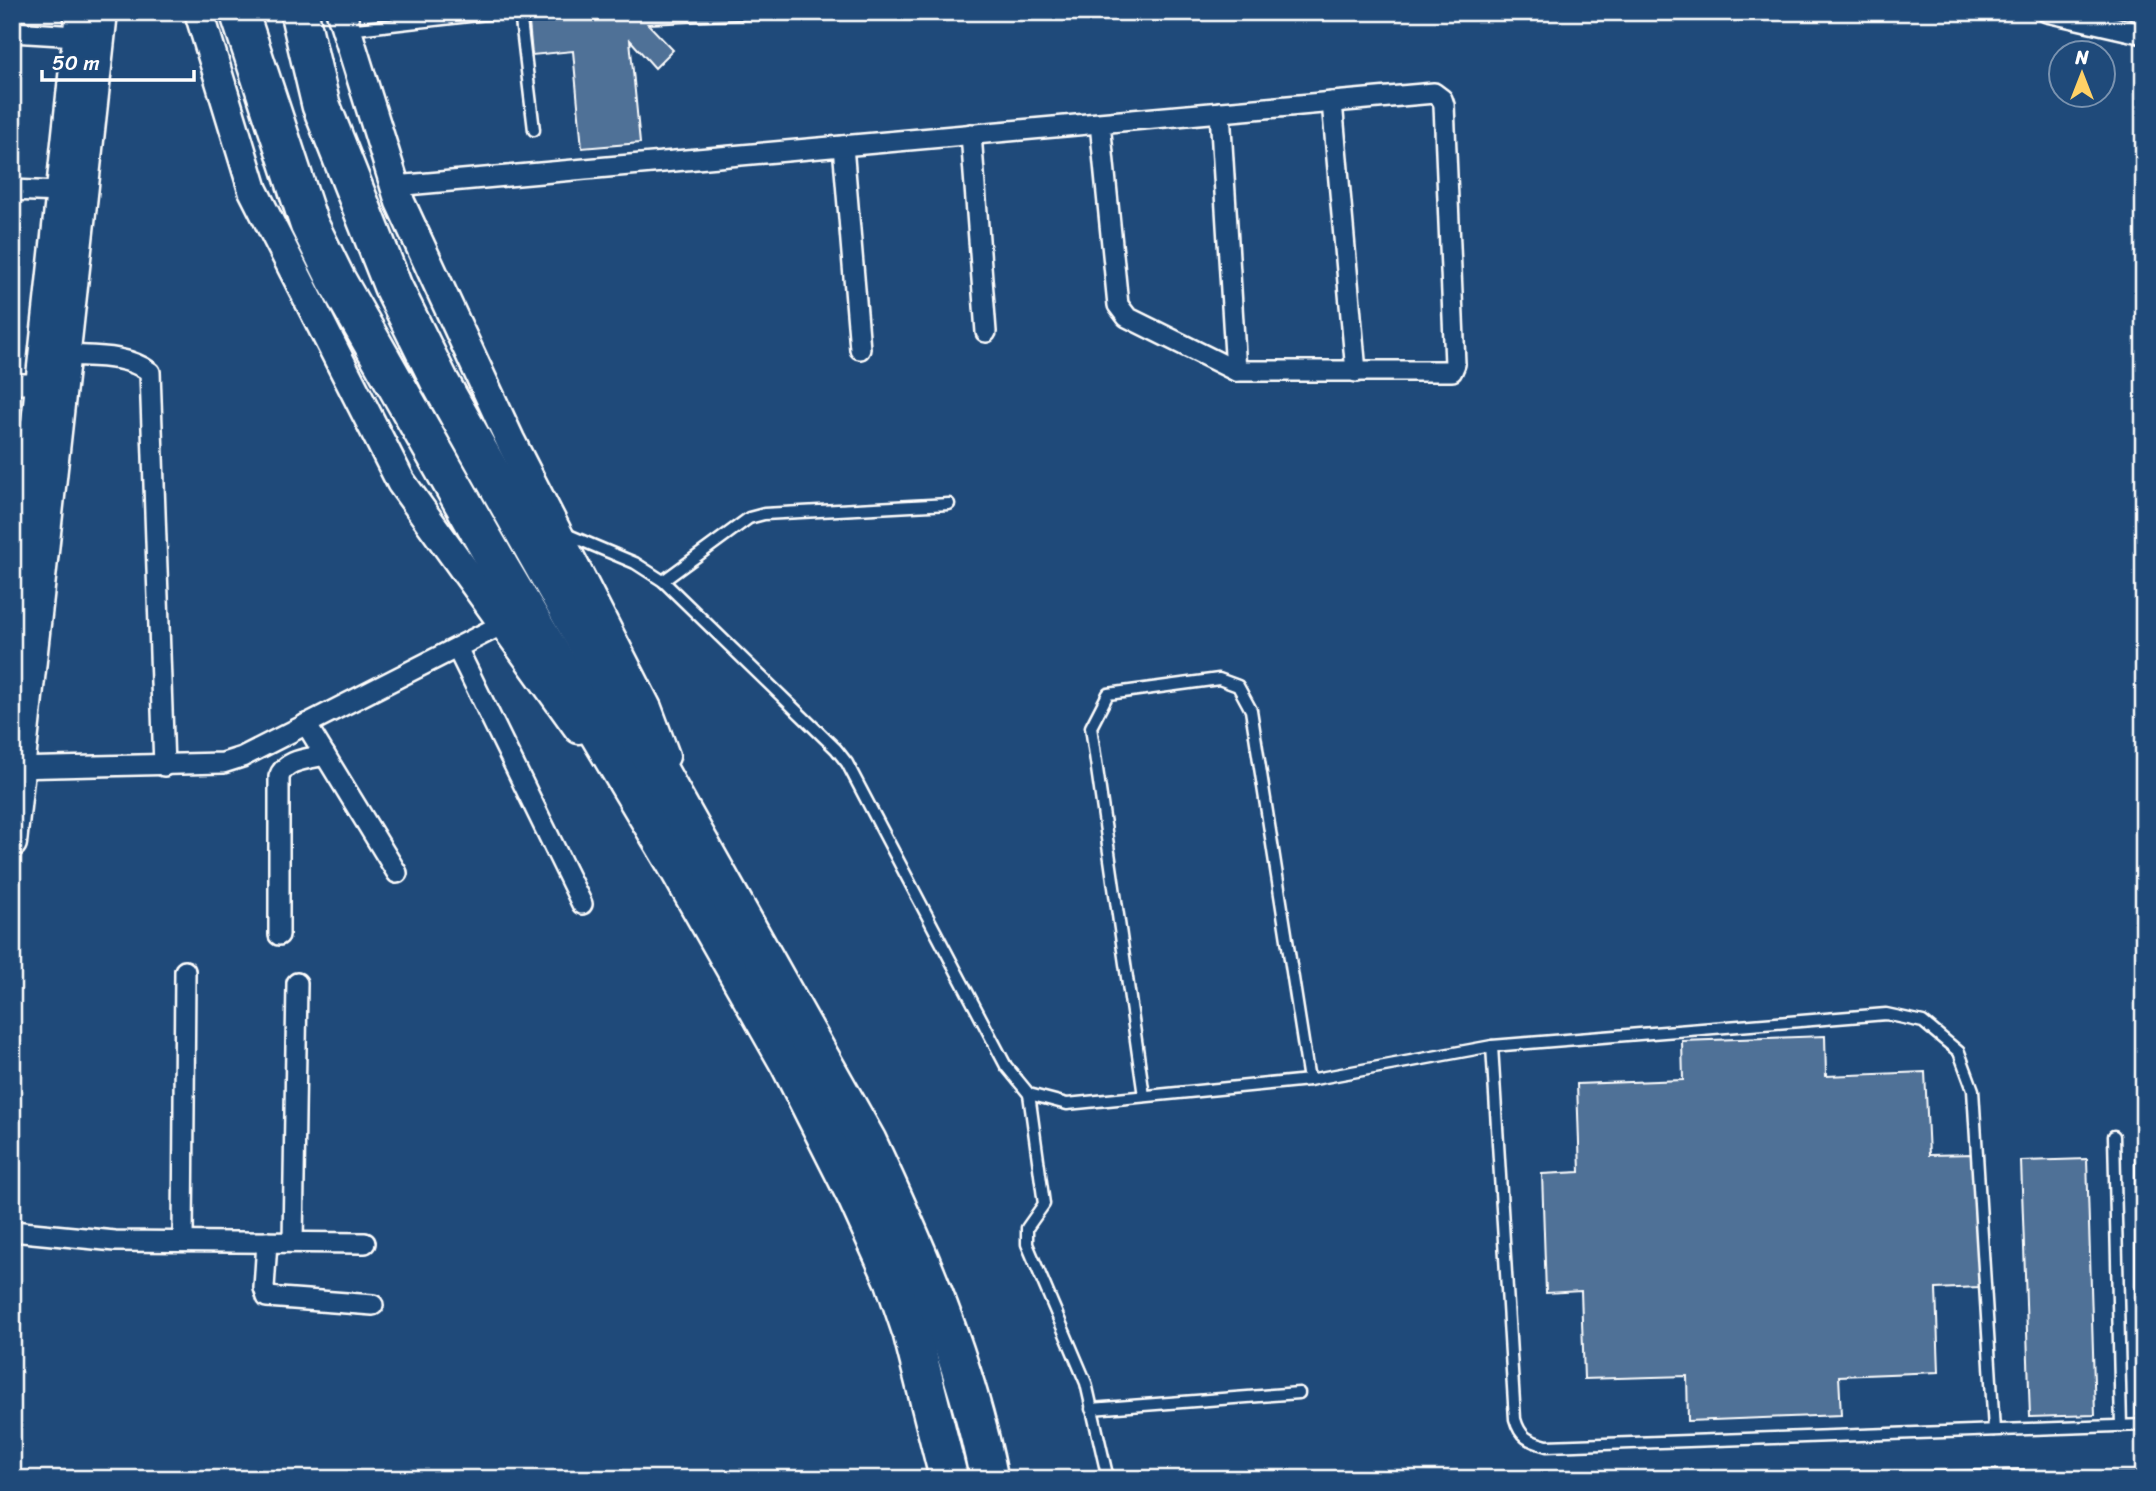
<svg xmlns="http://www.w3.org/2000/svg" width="2156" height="1491" viewBox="0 0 2156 1491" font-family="Sriracha,sans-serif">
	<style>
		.building { fill: #507197; stroke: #fff; stroke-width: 2 }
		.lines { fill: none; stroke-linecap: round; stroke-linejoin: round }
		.lane-casing { stroke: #fff; stroke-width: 15 }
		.street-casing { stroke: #fff; stroke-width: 24 }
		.secondary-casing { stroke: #fff; stroke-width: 33 }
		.highway-casing { stroke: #fff; stroke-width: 42 }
		.lane { stroke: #1f4a7a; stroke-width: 10 }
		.street { stroke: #1f4a7a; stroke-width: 19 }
		.secondary { stroke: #1f4a7a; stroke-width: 28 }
		.highway { stroke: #1f4a7a; stroke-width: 37 }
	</style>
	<rect width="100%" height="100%" fill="#1f4a7a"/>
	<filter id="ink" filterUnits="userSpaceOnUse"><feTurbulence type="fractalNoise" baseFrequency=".0143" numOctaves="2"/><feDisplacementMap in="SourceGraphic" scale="14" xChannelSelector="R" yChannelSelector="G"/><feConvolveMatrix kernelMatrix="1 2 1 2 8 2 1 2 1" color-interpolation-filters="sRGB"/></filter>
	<g filter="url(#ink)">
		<!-- building -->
		<g class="building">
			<path d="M528,12h230l1,7 -111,5 25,26 -18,18 -25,-28 10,103 -58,5 -9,-97 -41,4z"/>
			<path d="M1825,1036l1,40 99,-4 4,83 45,-1 5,133 -43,2 3,83 -100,4 2,39 -153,6 -1,-45 -103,3 -3,-88 -35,2 -4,-119 38,-2 -3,-88 106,-4 -1,-39z"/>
			<path d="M2135,1155h9v260h-8z"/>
			<path d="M2087,1159l8,256 -65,2 -9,-256z"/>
			<path d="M2024,1469l1,10h-462z"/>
			<rect x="2095" y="1474" width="49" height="5"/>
		</g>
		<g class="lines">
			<!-- lane casing -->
			<g class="lane-casing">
				<g id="lane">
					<path d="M520,12l14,118"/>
					<path d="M348,30l156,-18"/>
					<path d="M566,534l69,29 28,18 173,168 11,14 159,303 23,28 38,10 242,-24 183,-34 23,373c5,18 13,22 32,27l597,-21"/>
					<path d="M663,581l86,-63 15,-4 185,-10"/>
					<path d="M1492,1046l394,-32 37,8 36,30 14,38 21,340"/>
					<path d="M1029,1094l15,110 -17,24v16l59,139 22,96"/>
					<path d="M1144,1096l-53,-369 17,-33 111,-15 19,7 13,24 58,370"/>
					<path d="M2114,1136l7,290"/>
					<path d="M1091,1409l208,-16"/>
				</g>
			</g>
			<!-- street casing -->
			<g class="street-casing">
				<g id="street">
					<path d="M2047,12l97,22"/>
					<path d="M12,32l65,4"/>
					<path d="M1332,102l24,270"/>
					<path d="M1220,112l16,259"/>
					<path d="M971,134l15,198"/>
					<path d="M843,146l17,203"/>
					<path d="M395,186l1039,-93 8,6 2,6 11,259 -3,7h-216l-109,-54 -9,-12 -18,-182"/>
					<path d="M12,190l47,2"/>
					<path d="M65,355c28,2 61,-1 85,17l14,394"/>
					<path d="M12,384h38"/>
					<path d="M457,648l125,256"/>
					<path d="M306,724l91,149"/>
					<path d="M12,768l211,-5 19,-6 261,-133"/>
					<path d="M279,935v-158c6,-18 30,-18 46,-22"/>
					<path d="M12,1231l103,10 250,2"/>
					<path d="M183,1241l2,-270"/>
					<path d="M267,1242l-3,46 3,9 106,8"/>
					<path d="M293,1242l4,-259"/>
				</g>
			</g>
			<!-- secondary casing -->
			<g class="secondary-casing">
				<g id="secondary">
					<path d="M199,12l54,178 148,292 178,247"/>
					<path d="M341,12l59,190 110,238 137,268 18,48"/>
					<path d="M12,647l68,-635"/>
					<path d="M12,843l91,-831"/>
				</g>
			</g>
			<!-- highway casing -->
			<g class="highway-casing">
				<g id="highway">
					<path d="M239,12l70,212 27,55 164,289 175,294 115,203 67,133 37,82 18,53 37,146"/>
					<path d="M299,12l22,93 72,182 47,95 427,759c51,109 99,219 122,338"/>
				</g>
			</g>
			<!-- lane -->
			<use href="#lane" class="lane"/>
			<!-- street -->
			<use href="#street" class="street"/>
			<!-- secondary -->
			<use href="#secondary" class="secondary"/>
			<!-- highway -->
			<use href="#highway" class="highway"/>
		</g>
	</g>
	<!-- margin -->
	<rect width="2156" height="1491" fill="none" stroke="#1f4a7a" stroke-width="42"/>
	<rect x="21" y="21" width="2114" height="1449" fill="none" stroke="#fff" stroke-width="2.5" filter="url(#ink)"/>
	<!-- north arrow -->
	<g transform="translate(2082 74)"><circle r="33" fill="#1f4a7a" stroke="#7992af" stroke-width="2"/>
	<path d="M0-5L12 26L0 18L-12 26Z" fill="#ffd166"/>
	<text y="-10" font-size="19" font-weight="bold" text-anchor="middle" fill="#ffffff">N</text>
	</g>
	<!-- scale -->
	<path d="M42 70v10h152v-10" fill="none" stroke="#ffffff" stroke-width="3.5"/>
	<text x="52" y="70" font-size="21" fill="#ffffff" stroke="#1f4a7a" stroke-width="5" paint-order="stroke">50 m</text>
</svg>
